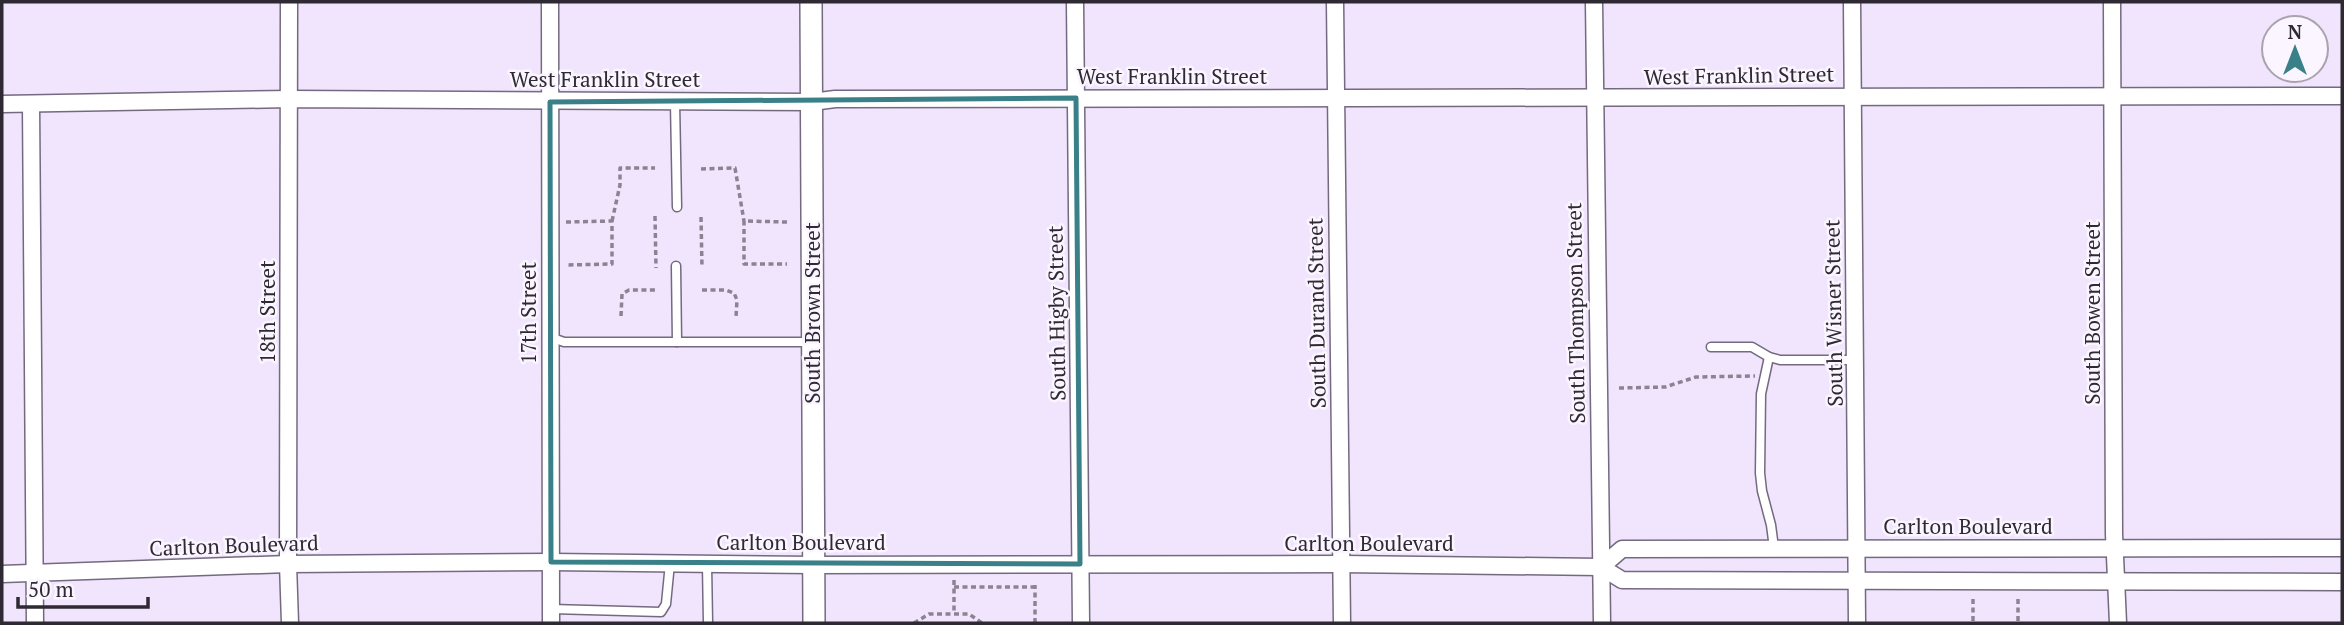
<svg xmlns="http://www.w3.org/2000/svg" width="2344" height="625" viewBox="0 0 2344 625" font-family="'PT Serif',serif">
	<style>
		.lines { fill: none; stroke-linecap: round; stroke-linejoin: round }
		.service-casing { stroke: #746a7f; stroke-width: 11 }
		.minor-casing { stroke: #746a7f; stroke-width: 19 }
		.secondary-casing { stroke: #746a7f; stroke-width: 24 }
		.path { stroke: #8b8393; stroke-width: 3.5; stroke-dasharray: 5 3.5; stroke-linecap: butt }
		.service { stroke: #fff; stroke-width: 8 }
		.minor { stroke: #fff; stroke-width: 16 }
		.secondary { stroke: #fff; stroke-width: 21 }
		.marked { fill: none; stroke: #398089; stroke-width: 5; stroke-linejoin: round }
		.labels { text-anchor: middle; stroke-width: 5; stroke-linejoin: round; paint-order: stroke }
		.street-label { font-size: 21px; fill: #2e2932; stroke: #faf5ff }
	</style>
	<rect width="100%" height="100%" fill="#f0e5fc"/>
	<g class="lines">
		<!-- service casing -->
		<g class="service-casing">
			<g id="service">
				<path d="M675,102l2,105"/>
				<path d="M676,266l1,76"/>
				<path d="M550,337l14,5h249"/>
				<path d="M1711,347h41l17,10 11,3h76"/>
				<path d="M1769,357l-8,37 -1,79 2,18 9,34 3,23"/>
				<path d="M707,564l1,59"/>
				<path d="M551,609l110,3 5,-8 4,-41"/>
			</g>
		</g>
		<!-- minor casing -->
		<g class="minor-casing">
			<g id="minor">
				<path d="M289,2l-1,562 2,59"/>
				<path d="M550,2l1,621"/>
				<path d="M1075,2l6,621"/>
				<path d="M1335,2l7,621"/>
				<path d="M1594,2l8,621"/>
				<path d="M1852,2l5,621"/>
				<path d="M2112,2l2,532 4,89"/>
				<path d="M2,104l288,-5 522,3 23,-3 1507,-3"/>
				<path d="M31,104l4,519"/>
				<path d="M1601,567l21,-18 720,-1"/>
				<path d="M2,574l286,-10 263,-2 262,3 528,-1 260,3 21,13 720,2"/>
			</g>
		</g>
		<!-- secondary casing -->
		<g class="secondary-casing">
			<path id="secondary" d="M811,2l3,621"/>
		</g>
		<!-- path -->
		<g class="path">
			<path d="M701,169l34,-1 9,53"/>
			<path d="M655,216l1,52"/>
			<path d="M701,217l1,51"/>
			<path d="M612,221l8,-36v-17h35"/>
			<path d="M566,222l46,-1v43l-46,1"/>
			<path d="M787,222l-43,-1v43h43"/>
			<path d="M702,290h24l8,3 3,7 -1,17"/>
			<path d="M621,316l1,-22 7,-4h27"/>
			<path d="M1619,388l46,-1 31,-10 59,-1"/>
			<path d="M954,580v34"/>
			<path d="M954,587h81"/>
			<path d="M1973,599v24"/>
			<path d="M2018,599v24"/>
			<path d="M914,623l15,-9h40l13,9"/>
			<path d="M1035,623v-38"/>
		</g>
		<!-- service -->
		<use href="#service" class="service"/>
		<!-- minor -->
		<use href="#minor" class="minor"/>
		<!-- secondary -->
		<use href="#secondary" class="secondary"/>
	</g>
	<!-- marked area -->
	<path class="marked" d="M1076,98l4,466 -529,-2 -1,-460z"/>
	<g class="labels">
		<!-- street labels -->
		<g class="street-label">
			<text transform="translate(1739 76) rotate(-1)" y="7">West Franklin Street</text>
			<text x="1172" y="84">West Franklin Street</text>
			<text x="605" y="87">West Franklin Street</text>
			<text transform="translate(268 312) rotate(-90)" y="7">18th Street</text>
			<text transform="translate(529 313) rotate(-90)" y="7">17th Street</text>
			<text transform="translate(813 313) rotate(-90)" y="7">South Brown Street</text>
			<text transform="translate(1057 313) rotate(-91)" y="7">South Higby Street</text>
			<text transform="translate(1317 313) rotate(-91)" y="7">South Durand Street</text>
			<text transform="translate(1576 313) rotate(-91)" y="7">South Thompson Street</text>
			<text transform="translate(1834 313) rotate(-91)" y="7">South Wisner Street</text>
			<text transform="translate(2093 313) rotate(-90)" y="7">South Bowen Street</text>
			<text x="1968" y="534">Carlton Boulevard</text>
			<text x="801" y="550">Carlton Boulevard</text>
			<text x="1369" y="551">Carlton Boulevard</text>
			<text transform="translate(234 546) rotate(-2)" y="7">Carlton Boulevard</text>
		</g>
	</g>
	<!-- border -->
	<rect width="2344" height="625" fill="none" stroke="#2e2932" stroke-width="7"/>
	<!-- north arrow -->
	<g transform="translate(2295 49)"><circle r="33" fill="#faf5ff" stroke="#a8a3ad" stroke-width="2"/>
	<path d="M0-5L12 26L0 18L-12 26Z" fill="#398089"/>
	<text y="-10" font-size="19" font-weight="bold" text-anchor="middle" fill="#2e2932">N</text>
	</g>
	<!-- scale -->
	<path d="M18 597v10h130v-10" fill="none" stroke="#2e2932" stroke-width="3.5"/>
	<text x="28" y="597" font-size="21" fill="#2e2932" stroke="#faf5ff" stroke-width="5" paint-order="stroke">50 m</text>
</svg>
